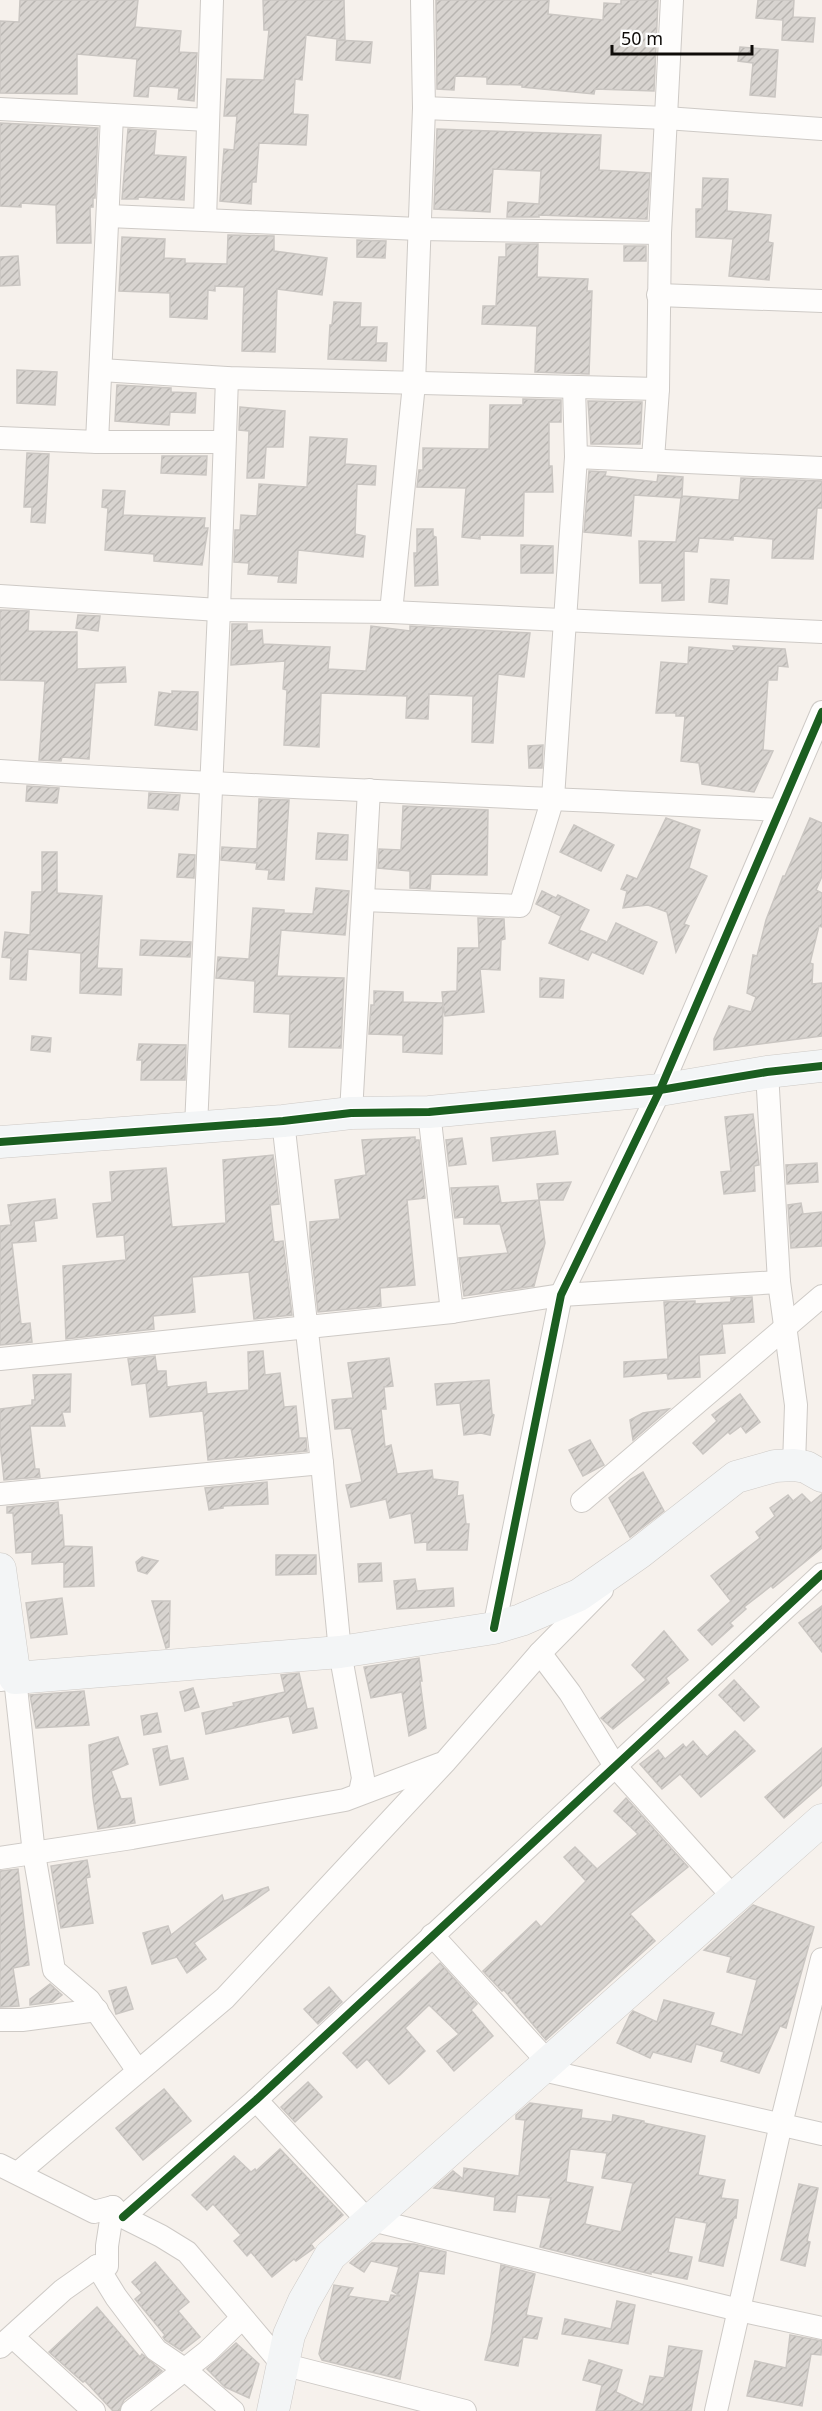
<svg xmlns="http://www.w3.org/2000/svg" width="822" height="2411" viewBox="0 0 822 2411" font-family="'Noto Sans',sans-serif">
	<style>
		.building { fill: url(#building-hatch); stroke: #cac6c2; stroke-width: 1.5; fill-rule: evenodd }
		.lines { fill: none; stroke-linecap: round; stroke-linejoin: round }
		.street-casing { stroke: #cecac6; stroke-width: 24 }
		.secondary-casing { stroke: #cecac6; stroke-width: 33 }
		.street { stroke: #fefdfc; stroke-width: 22 }
		.secondary { stroke: #f3f5f6; stroke-width: 32 }
		.cycleway-casing { stroke: #fff; stroke-width: 11 }
		.cycleway { stroke: #1b5e20; stroke-width: 8 }
	</style>
	<defs>
		<pattern id="building-hatch" width="6" height="6" patternUnits="userSpaceOnUse" patternTransform="scale(1.5)"><rect width="6" height="6" fill="#d8d4d0"/><path d="M-1 1l2-2M0 6l6-6M5 7l2-2" fill="none" stroke="#b8b5b1"/></pattern>
	</defs>
	<rect width="100%" height="100%" fill="#f6f1ec"/>
	<!-- building -->
	<g class="building">
		<path d="M20,0h118l-3,27 46,4 -2,21 18,1 -3,48 -16,-2 1,-11 -30,-2 -1,11 -14,-1 3,-37 -60,-5v40l-77,-1v-72l19,1z"/>
		<path d="M263,0h81l1,40 -39,-5 -4,45 -7,-1 -2,35 15,1 -2,30 -47,-2 -3,39h-4l-1,22 -31,-3 4,-52 10,1 3,-34h-13l3,-37 37,1 5,-50h-5z"/>
		<path d="M436,0h113l-1,14 55,6 1,-17 17,1v-4h37l-4,91 -59,-2 -1,5 -72,-7v-2l-35,-1v-7l-32,-1 -1,14 -17,-1z"/>
		<path d="M758,0h36l-1,17 22,1 -2,24 -31,-2 1,-20 -27,-2z"/>
		<path d="M337,40l35,2 -2,21 -34,-3z"/>
		<path d="M740,47l38,3 -3,47 -25,-2 3,-32 -15,-2z"/>
		<path d="M0,123l98,5 -3,70h-2v9h-3l1,36h-34l-1,-38 -35,-2v4l-21,-1z"/>
		<path d="M128,129l28,2 -2,24 32,2 -2,43 -46,-3v2h-16z"/>
		<path d="M437,129l164,6 -2,35 51,3 -3,46 -108,-4v2h-32l1,-15 31,2 2,-33 -48,-2 -3,43 -56,-3z"/>
		<path d="M703,178l25,1 -1,32 44,4 -3,27 5,1 -4,37 -40,-4 4,-37 -37,-2v-28h6z"/>
		<path d="M228,235l46,1v15l53,7 -5,37 -45,-6 -2,63 -33,-1 2,-64 -29,-1v5l-7,-1 -1,29 -37,-2v-24l-51,-2 3,-54 43,2 -1,19 21,1v4l42,1z"/>
		<path d="M357,240l29,1 -1,17 -28,-1z"/>
		<path d="M506,244h32l-1,33 51,2 -1,12h5l-3,83 -54,-2 2,-46 -55,-2 1,-18h13l3,-49h7z"/>
		<rect x="624" y="246" width="22" height="15"/>
		<path d="M18,256l2,29 -20,1v-29z"/>
		<path d="M334,302l27,1 -1,24h17l-1,16h11l-1,18 -58,-2 2,-34h2z"/>
		<path d="M17,370l40,2 -2,33 -38,-2z"/>
		<path d="M117,385l54,3v4l25,1 -1,20 -25,-1 -1,13 -54,-4z"/>
		<path d="M523,399l38,1v22h-12v44h3l1,26h-29l-1,44 -43,-1v4l-18,-2 4,-49 -49,-1 2,-17h4v-22l66,1 1,-44h33z"/>
		<path d="M588,401l54,1 -2,42h-49z"/>
		<path d="M240,407l45,4 -2,36h-17l-2,31h-17l2,-47 -10,-1z"/>
		<path d="M310,437l37,2 -2,25 31,2 -1,19 -18,-1 -2,50 10,2 -2,21 -65,-7 -2,33 -18,-1 1,-6 -31,-2 1,-11 -15,-1 1,-32h5l1,-15 16,1 2,-32 48,3z"/>
		<path d="M27,453l22,1 -4,69 -14,-1 1,-15h-8z"/>
		<path d="M162,456h45l-1,19 -45,-2z"/>
		<path d="M589,471l17,1 -1,4 52,6 1,-7 25,2 -1,19 57,4 2,-22 81,3v27h-5l-4,51 -41,-1 1,-19 -40,-3v4l-34,-2 -2,14 -13,-1v49l-22,1v-18h-22l-1,-42 37,1 5,-44 -47,-3 -3,41 -47,-4z"/>
		<path d="M103,490l22,1 -2,24 82,3 -1,10h4l-6,37 -48,-4v-7l-49,-4 3,-42 -6,-1z"/>
		<path d="M417,529h16v7l3,1 2,48 -23,1 -1,-33h3z"/>
		<path d="M521,545l32,1v27h-32z"/>
		<path d="M711,579l18,1 -2,24 -18,-2z"/>
		<path d="M0,610l29,1 -1,20 49,1v37l48,-2 1,15 -31,1 -6,76 -27,-2 -1,4 -22,-1 6,-79 -45,-1z"/>
		<path d="M78,615l22,1 -2,15 -22,-3z"/>
		<path d="M232,624h15v7l15,-1 1,14 67,3 -2,22 38,2 5,-45 39,5v-5l120,7 -6,44 -26,-3 -5,69 -21,-1 1,-46 -44,-2 -1,25 -22,-1 1,-22 -86,-3 -2,54 -35,-2 3,-55 -4,-1 2,-28 -54,4z"/>
		<path d="M733,646l52,3 3,18 -10,-1 -1,14h-9l-5,70 10,1 -19,41 -52,-8 -3,-21 -18,-2 4,-45h-9v-3h-20l5,-51 27,2 1,-17 46,4z"/>
		<path d="M172,691l26,1 -1,38 -42,-5 4,-33 13,2z"/>
		<path d="M543,745l-1,23h-13l-1,-22z"/>
		<path d="M27,786l32,2 -2,15 -31,-2z"/>
		<path d="M149,793l31,2 -2,15 -30,-2z"/>
		<path d="M259,799l30,1 -5,80 -16,-1 1,-9 -13,-1 1,-6 -36,-3 1,-13 35,2z"/>
		<path d="M403,806l85,4 -1,65 -56,-1 -1,15 -20,-1v-17l-32,-3 1,-19 22,1z"/>
		<path d="M666,818l34,12 -11,38 18,8 -23,48 5,2 -13,26 -9,-40 -19,-7 -25,3 4,-17 -6,-2 6,-14 10,4z"/>
		<path d="M810,818l12,5v53l-6,14 6,3v34l-3,-1 -9,37 3,1 -1,20 10,-1v53l-108,14v-11l15,-33 22,6 5,-15 -9,-4 6,-38 4,1 9,-36 17,-44h2z"/>
		<path d="M574,825l40,20 -13,26 -41,-19z"/>
		<path d="M318,833l30,2 -1,25 -31,-1z"/>
		<path d="M42,852h15v41l45,3 -5,72 25,1 -1,26 -41,-2 1,-40 -53,-4 -2,31 -16,-1 1,-21 -9,-1 3,-25 25,3 2,-43h10z"/>
		<path d="M179,854l16,1 -1,23 -17,-1z"/>
		<path d="M316,888l33,3 -4,44 -64,-5 -4,46 67,2 -3,70 -52,-1 1,-33 -36,-2 1,-31 -39,-3 2,-21 31,2 4,-51 31,2v3l29,1z"/>
		<path d="M542,891l14,7 2,-3 31,15 -10,20 28,12 9,-19 41,19 -14,32 -51,-22 -4,8 -39,-17 12,-27 -25,-12z"/>
		<path d="M478,918l26,1 1,20 -4,1 -1,30 -20,-1 4,43 -39,4 -2,-12 -1,50 -39,-2v-17l-34,-1 2,-29h3v-14l29,1v10l40,1 -1,-11 15,-1 1,-43h21z"/>
		<path d="M141,940l50,2 -1,15 -50,-2z"/>
		<path d="M540,978l24,2 -1,18 -23,-1z"/>
		<path d="M32,1036l19,2 -1,14 -19,-2z"/>
		<path d="M139,1044l47,1 -1,35h-44l1,-20h-5z"/>
		<path d="M753,1114l6,51 -5,1 1,25 -31,3 -3,-22 10,-1 -6,-54z"/>
		<path d="M555,1131l3,23 -65,7 -2,-23z"/>
		<path d="M415,1137v3h4l6,58 -18,2 8,85 -35,3 1,18 -63,6 -8,-74v-16l30,-3 -5,-39 31,-5 -4,-35z"/>
		<path d="M462,1138l4,26 -17,2 -3,-26z"/>
		<path d="M273,1155l6,49 -9,1 4,37 9,-1 9,74 -38,4 -5,-47 -57,5 3,35 -42,4 1,13 -88,10 -3,-73 63,-6 -2,-25 -27,2 -4,-33 19,-2 -2,-30 56,-4 6,59 54,-4 -3,-63z"/>
		<path d="M817,1163l1,19 -31,2 -1,-19z"/>
		<path d="M571,1182l-8,18h-24l-2,-16z"/>
		<path d="M498,1186l3,17 38,-3 6,43 -11,43 -70,10 -5,-38 49,-5 -8,-29h-36v-7l-9,1 -4,-30z"/>
		<path d="M55,1199l2,19 -23,3 2,20 -24,2 9,81 9,-1 2,19 -32,3v-119l11,-1 -3,-20z"/>
		<path d="M801,1203l2,11 19,-2v34l-31,2 -3,-43z"/>
		<path d="M752,1297l2,25 -32,2 3,29 -26,2 1,22 -32,2 -1,-6 -43,4v-15l44,-3 -4,-57 31,-1v3l36,-2v-4z"/>
		<path d="M263,1351l2,24 15,-2 4,34 12,-1 3,32h7l1,13 -99,9 -5,-49 -53,6 -4,-34 -14,2 -4,-26 27,-3 2,15h9l1,16 39,-5 1,12 42,-4 -1,-38z"/>
		<path d="M389,1358l4,28 -9,1 2,22h-5l4,38 6,-2 6,29 35,-4 1,9 25,3 -1,14 6,-1 3,29h3l-2,26h-40v-8l-12,1 -4,-30 -21,5 -4,-19 -35,8 -5,-22 16,-3 -11,-54 -16,1 -3,-29 21,-2 -5,-35z"/>
		<path d="M71,1374l-1,38h-8l3,14h-35l5,43h4l1,8 -36,3 -4,-37v-34l32,-4v-5h3l-2,-25z"/>
		<path d="M489,1380l3,34 2,1 -4,20 -9,-2 -17,2 -4,-32 -23,2 -2,-21z"/>
		<path d="M740,1394l20,28 -14,11 -5,-7 -11,8 -2,-2 -25,22 -10,-11 24,-22 -5,-6z"/>
		<path d="M669,1409l-36,31 -3,-20 13,-7z"/>
		<path d="M590,1440l14,25 -21,11 -14,-26z"/>
		<path d="M643,1472l21,39 -34,26 -21,-39 22,-19z"/>
		<path d="M267,1482l1,22 -45,2v2l-14,2 -4,-22z"/>
		<path d="M802,1494l9,9 11,-9v54l-49,40 -2,-2 -27,21 2,2 -16,14 3,3 -21,19 -14,-15 33,-29 -20,-25 49,-38 -4,-6 19,-16 -5,-8 18,-13 5,6z"/>
		<path d="M58,1502l1,13h3l2,31 28,1 2,39 -30,1v-25l-32,2v-12l-16,1 -3,-40h-6v-6z"/>
		<path d="M276,1555h40v19l-40,1z"/>
		<path d="M142,1557l16,4 -11,13 -9,-3 -2,-9z"/>
		<path d="M381,1563l1,18 -23,1 -1,-18z"/>
		<path d="M415,1579l2,12 36,-3 1,18 -57,3 -3,-28z"/>
		<path d="M62,1598l5,36 -36,4 -5,-35z"/>
		<path d="M152,1601h18l-1,46 -3,1z"/>
		<path d="M822,1606v46l-23,-29z"/>
		<path d="M664,1631l24,29 -22,18 3,5 -56,46 -12,-11 45,-38 -14,-15z"/>
		<path d="M419,1658l3,23h-2l6,47 -17,8 -7,-44 -31,6 -7,-31z"/>
		<path d="M299,1673l8,36 6,-1 4,20 -24,5 -4,-17 -83,18 -4,-21 32,-7 -1,-3 52,-11 -4,-17z"/>
		<path d="M734,1680l25,27 -15,14 -25,-26z"/>
		<path d="M193,1688l6,19 -14,4 -5,-19z"/>
		<path d="M84,1691l5,34 -53,3 -6,-33z"/>
		<path d="M157,1713l4,19 -17,3 -3,-19z"/>
		<path d="M735,1731l20,20 -54,46 -21,-23 -18,15 -22,-25 18,-14 7,9 18,-15 3,4 7,-7 14,16z"/>
		<path d="M118,1737l10,27 -17,7 10,28 10,-1 4,25 -37,6 -5,-31 -4,-53z"/>
		<path d="M167,1746l3,15 13,-3 5,21 -28,6 -7,-36z"/>
		<path d="M822,1748v37l-38,33 -19,-21z"/>
		<path d="M626,1798l62,69 -58,47 25,27 -109,99 -42,-50 -2,1 -19,-20 53,-50 5,6 45,-46 -22,-24 11,-10 22,22 41,-35 -24,-23z"/>
		<path d="M87,1860l3,17 -4,1 7,45 -32,5 -10,-62z"/>
		<path d="M18,1869l11,96 -16,3 6,38 -19,1v-136z"/>
		<path d="M268,1887l1,3 -75,53 12,16 -19,14 -10,-16 -25,7 -9,-31 25,-7 3,9 51,-40 2,6z"/>
		<path d="M753,1905l61,22 -28,101 -6,-2 -21,47 -38,-12 3,-9 -28,-8 -5,18 -38,-10 -3,6 -33,-15 13,-28 3,-4 24,11 7,-22 50,13 -4,12 32,10 15,-55 -30,-8 4,-15 -27,-7z"/>
		<path d="M440,1963l37,41 -6,6 22,26 -39,35 -17,-20 22,-17 -30,-29 -24,23 20,23 -25,24 -11,9 -22,-25 -10,9 -14,-15z"/>
		<path d="M50,1984l12,11 -9,7 -23,3v-6z"/>
		<path d="M126,1987l7,22 -17,5 -7,-23z"/>
		<path d="M329,1987l13,15 -24,22 -14,-15z"/>
		<path d="M308,2082l14,15 -27,25 -14,-15z"/>
		<path d="M164,2089l27,32 -48,39 -27,-32z"/>
		<path d="M530,2103l52,7 -1,8 31,4 1,-7 31,6v2l61,13 -7,39 27,5 -4,18 17,2 -2,18h-2l-11,48 -24,-5 8,-38 -32,-6 -7,35 24,5 -5,22 -36,-7v2l-111,-27 11,-49 -34,-3 -2,17 -21,-2 1,-13 -61,-9 19,-17 10,8 1,-11 55,8 6,-56 -9,-1v-4zM570,2149l37,4 -5,25 31,5 -12,49 -36,-8 8,-37 -27,-5z"/>
		<path d="M280,2149l63,66 -32,29 3,4 -18,13 -2,-2 -22,18 -21,-25 -4,4 -13,-15 7,-6 -28,-31 -6,6 -15,-15 42,-39 17,16 4,-3 1,2z"/>
		<path d="M799,2184l19,4 -11,53 3,1 -5,24 -24,-6z"/>
		<path d="M372,2243l42,1 32,8 -2,22 -25,-3 -19,108 -78,-19 -3,-6 15,-69 19,3 -5,8 41,6 2,-7 9,1 -8,-5 7,-24 -28,-6 -7,11 -14,-9z"/>
		<path d="M155,2262l34,40 -11,9 22,26 -18,14 -17,-11 -2,-3 2,-2 -30,-36 7,-6 -10,-11z"/>
		<path d="M501,2265l34,9 -9,41 16,3 -5,21 -14,-2 -5,29 -33,-6 6,-24z"/>
		<path d="M617,2301l18,4 -7,39 -66,-10 3,-15 46,10z"/>
		<path d="M97,2307l43,50 2,-3 20,17 -38,29 -5,11h-6l-28,-30 -2,1 -34,-30z"/>
		<path d="M790,2335l32,6 -1,14 -10,-1 -9,52 -55,-10 8,-35 31,7z"/>
		<path d="M236,2343l23,21 -10,34 -24,-11 -18,-18z"/>
		<path d="M669,2346l33,5 -11,60h-95l6,-26 -19,-5 6,-20 33,10 -6,22 27,13 7,-29 14,2z"/>
	</g>
	<g class="lines">
		<!-- street casing -->
		<g class="street-casing">
			<g id="street">
				<path d="M424,108l242,10 156,11"/>
				<path d="M0,109l208,11"/>
				<path d="M108,216l311,13 241,4"/>
				<path d="M205,220l7,-220"/>
				<path d="M658,295l164,6"/>
				<path d="M101,370l126,8 431,11"/>
				<path d="M0,438l97,4h127"/>
				<path d="M97,442l15,-327"/>
				<path d="M576,457l246,11"/>
				<path d="M653,459l5,-70 2,-156 12,-233"/>
				<path d="M0,596l219,14 172,2 431,20"/>
				<path d="M391,612l23,-228 10,-276 -2,-108"/>
				<path d="M0,771c260,17 520,25 780,39"/>
				<path d="M363,900l157,6 33,-108 23,-341 -2,-70"/>
				<path d="M767,1072l12,210 17,123 -2,60"/>
				<path d="M429,1112l23,200"/>
				<path d="M351,1113l18,-323"/>
				<path d="M283,1121l39,342 18,189 23,126 -3,14"/>
				<path d="M196,1127l23,-517 8,-232"/>
				<path d="M0,1359l452,-47 109,-17 218,-13"/>
				<path d="M0,1494l322,-31"/>
				<path d="M582,1501l240,-205"/>
				<path d="M494,1628l67,-333 99,-205 162,-378"/>
				<path d="M540,1653l30,40 45,73 120,133"/>
				<path d="M0,1680l15,-2 19,176 20,116 35,30 49,71"/>
				<path d="M0,1858l132,-20 213,-38 95,-36"/>
				<path d="M432,1935l117,128"/>
				<path d="M0,2020h22l75,-10"/>
				<path d="M543,2070l279,64"/>
				<path d="M256,2100l113,122"/>
				<path d="M0,2165l94,47 19,-5 10,10 38,19 26,16 95,112 183,47"/>
				<path d="M18,2173l207,-175 220,-236 95,-109 62,-63"/>
				<path d="M113,2207l-6,39v20h-10l19,31 40,53 28,19 49,42"/>
				<path d="M123,2217l133,-117 566,-526"/>
				<path d="M372,2220l367,90 83,18"/>
				<path d="M13,2337l81,74"/>
				<path d="M0,2347l63,-57 34,-24"/>
				<path d="M132,2411l75,-59 35,-34"/>
				<path d="M716,2411l65,-287 41,-165"/>
			</g>
		</g>
		<!-- secondary casing -->
		<g class="secondary-casing">
			<g id="secondary">
				<path d="M0,1142l283,-21 68,-8 78,-1 231,-22 107,-18 55,-6"/>
				<path d="M0,1569l15,109 325,-26 154,-24 27,-8 58,-25 60,-42 97,-76 39,-11 19,-1 12,2 16,9"/>
				<path d="M273,2411l16,-76 15,-34 26,-45 492,-436"/>
			</g>
		</g>
		<!-- street -->
		<use href="#street" class="street"/>
		<!-- secondary -->
		<use href="#secondary" class="secondary"/>
		<!-- cycleway casing -->
		<g class="cycleway-casing">
			<g id="cycleway">
				<path d="M0,1142l283,-21 68,-8 78,-1 231,-22 107,-18 55,-6"/>
				<path d="M494,1628l67,-333 99,-205 162,-378"/>
				<path d="M123,2217l133,-117 566,-526"/>
			</g>
		</g>
		<!-- cycleway -->
		<use href="#cycleway" class="cycleway"/>
	</g>
	<!-- scale -->
	<path d="M612 45v9h140v-9" fill="none" stroke="#0f0c09" stroke-width="3"/>
	<text x="621" y="45" font-size="18" fill="#0f0c09" stroke="#ffffff" stroke-width="4.5" paint-order="stroke">50 m</text>
</svg>
